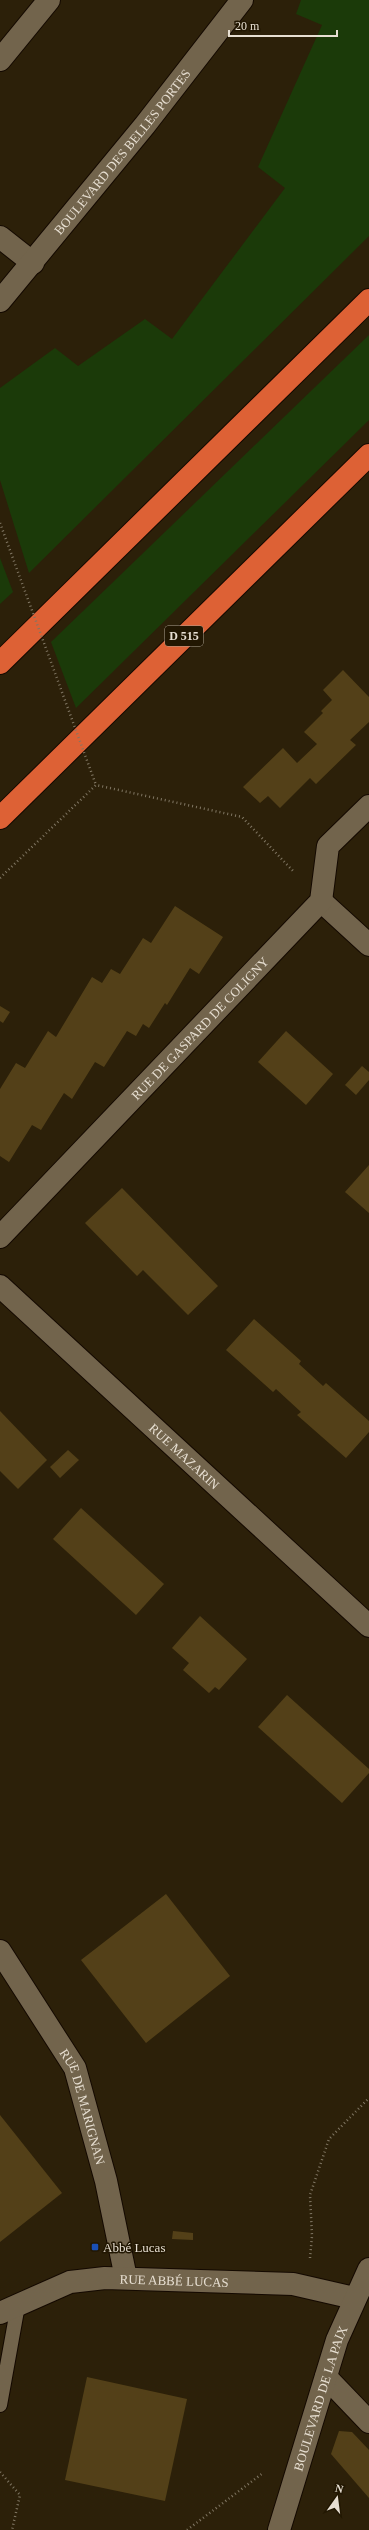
<svg xmlns="http://www.w3.org/2000/svg" width="369" height="2530" viewBox="0 0 369 2530" font-family="'Times New Roman',serif">
	<style>
		.green { fill: #1b3a09 }
		.building { fill: #534018 }
		.lines { fill: none; stroke-linecap: round; stroke-linejoin: round }
		.lane-casing { stroke: #140900; stroke-width: 16 }
		.street-casing { stroke: #140900; stroke-width: 24 }
		.secondary-casing { stroke: #140900; stroke-width: 24 }
		.highway-casing { stroke: #140900; stroke-width: 24 }
		.path { stroke: #817764; stroke-width: 2.5; stroke-dasharray: 1 3; stroke-linecap: butt }
		.lane { stroke: #72644c; stroke-width: 14 }
		.street { stroke: #72644c; stroke-width: 22 }
		.secondary { stroke: #72644c; stroke-width: 22 }
		.highway { stroke: #dd6135; stroke-width: 22 }
		.path-bridge { stroke: #817764; stroke-width: 2.5; stroke-dasharray: 1 3; stroke-linecap: butt }
		.transit-dot { fill: #1a4fb4; stroke: #221702; stroke-width: 1.5 }
		.labels { text-anchor: middle; stroke-width: 3; stroke-linejoin: round; paint-order: stroke }
		.shield { fill: #221702; stroke: #aca394; stroke-width: 1 }
		.shield-label { font-size: 12px; font-weight: bold; fill: #e7dfd2 }
		.street-label { font-size: 13px; fill: #e7dfd2; stroke: #221702 }
		.poi-label { font-size: 13px; fill: #e7dfd2; stroke: #221702; text-anchor: start }
	</style>
	<rect width="100%" height="100%" fill="#2c2009"/>
	<!-- green -->
	<g class="green">
		<path d="M301,0h68v236l-340,337 -29,-93v-92l55,-40 23,18 67,-47 27,20 113,-151 -27,-21 64,-142 -26,-11z"/>
		<path d="M369,335v85l-293,288 -25,-66z"/>
		<path d="M0,558l13,34 -13,12z"/>
	</g>
	<!-- building -->
	<g class="building">
		<path d="M343,670l26,27v25l-19,18 6,5 -40,39 -6,-6 -30,30 -12,-12 -8,7 -17,-16 40,-39 14,15 20,-19 -13,-12 19,-19 -2,-2 11,-11 -9,-10z"/>
		<path d="M175,906l48,31 -24,37 -9,-6 -23,37 -2,-2 -16,25 -6,-4 -7,12 -9,-5 -23,36 -9,-5 -23,37 -8,-6 -23,37 -9,-5 -23,37 -9,-6v-67l16,-26 9,5 23,-37 8,6 36,-60 10,6 9,-14 9,5 23,-36 8,5z"/>
		<path d="M0,1006l10,6 -7,11 -3,-2z"/>
		<path d="M286,1031l47,43 -27,31 -48,-43z"/>
		<path d="M362,1066l7,6v8l-13,15 -11,-10z"/>
		<path d="M369,1165v48l-24,-21z"/>
		<path d="M122,1188l96,98 -30,29 -45,-45 -6,6 -52,-53z"/>
		<path d="M254,1319l47,42 -2,3 24,22 3,-3 43,38v11l-23,26 -49,-43 4,-3 -25,-23 -3,3 -47,-42z"/>
		<path d="M0,1411l47,49 -29,29 -18,-18z"/>
		<path d="M68,1450l11,10 -19,18 -10,-11z"/>
		<path d="M81,1508l83,76 -28,31 -83,-76z"/>
		<path d="M200,1616l47,43 -28,31 -4,-3 -6,6 -26,-23 6,-7 -17,-15z"/>
		<path d="M287,1695l82,74v4l-27,30 -84,-76z"/>
		<path d="M166,1894l64,82 -84,67 -65,-83z"/>
		<path d="M0,2115l62,78 -62,49z"/>
		<path d="M173,2231l20,2v7l-21,-1z"/>
		<path d="M87,2377l100,22 -22,102 -100,-21z"/>
		<path d="M339,2431l13,1 17,18v48l-38,-44z"/>
	</g>
	<g class="lines">
		<!-- lane casing -->
		<g class="lane-casing">
			<path id="lane" d="M0,2405l18,-100"/>
		</g>
		<!-- street casing -->
		<g class="street-casing">
			<g id="street">
				<path d="M0,60l49,-60"/>
				<path d="M0,237l33,26"/>
				<path d="M321,901l48,44"/>
				<path id="s1" d="M0,1237l321,-336 7,-55 41,-40"/>
				<path id="s2" d="M0,1286l369,340"/>
				<path id="s3" d="M0,1951l75,117 31,113 20,97"/>
				<path id="s4" d="M0,2313l70,-31 35,-4 188,6 61,14"/>
				<path d="M326,2377l43,45"/>
			</g>
		</g>
		<!-- secondary casing -->
		<g class="secondary-casing">
			<g id="secondary">
				<path id="s5" d="M0,301l145,-176 97,-125"/>
				<path id="s6" d="M279,2530l58,-190 32,-71"/>
			</g>
		</g>
		<!-- highway casing -->
		<g class="highway-casing">
			<g id="highway">
				<path d="M0,663l369,-363"/>
				<path d="M0,818l369,-363"/>
			</g>
		</g>
		<!-- path -->
		<g class="path">
			<path d="M0,878l96,-93 146,32 52,55"/>
			<path d="M310,2258l2,-22 -2,-41 19,-56 40,-41"/>
			<path d="M0,2472l20,23 -8,35"/>
			<path d="M187,2530l76,-57"/>
		</g>
		<!-- lane -->
		<use href="#lane" class="lane"/>
		<!-- street -->
		<use href="#street" class="street"/>
		<!-- secondary -->
		<use href="#secondary" class="secondary"/>
		<!-- highway -->
		<use href="#highway" class="highway"/>
		<!-- path-bridge -->
		<path class="path-bridge" d="M0,523l96,262"/>
	</g>
	<!-- markers -->
	<rect class="transit-dot" x="91" y="2243" width="8" height="8" rx="2"/>
	<g class="labels">
		<!-- shield labels -->
		<rect class="shield" x="165" y="626" width="38" height="20" rx="3"/>
		<g class="shield-label">
			<text x="184" y="640">D 515</text>
		</g>
		<!-- street labels -->
		<g class="street-label">
			<text dy="5" stroke="none"><textPath href="#s5" startOffset="193">BOULEVARD DES BELLES PORTES</textPath></text>
			<text dy="5" stroke="none"><textPath href="#s1" startOffset="289">RUE DE GASPARD DE COLIGNY</textPath></text>
			<text dy="5" stroke="none"><textPath href="#s2" startOffset="251">RUE MAZARIN</textPath></text>
			<text dy="5" stroke="none"><textPath href="#s3" startOffset="178">RUE DE MARIGNAN</textPath></text>
			<text dy="5" stroke="none"><textPath href="#s4" startOffset="181">RUE ABBÉ LUCAS</textPath></text>
			<text dy="5" stroke="none"><textPath href="#s6" startOffset="138">BOULEVARD DE LA PAIX</textPath></text>
		</g>
		<!-- poi labels -->
		<g class="poi-label">
			<text x="103" y="2252">Abbé Lucas</text>
		</g>
	</g>
	<!-- north arrow -->
	<g transform="translate(337 2498) rotate(14)" stroke="#221702" stroke-width="3" paint-order="stroke">
	<path d="M0-3L7 15L0 10L-7 15Z" fill="#e7dfd2"/>
	<text y="-6" font-size="11" font-weight="bold" text-anchor="middle" fill="#e7dfd2">N</text>
	</g>
	<!-- scale -->
	<path d="M229 30v6h108v-6" fill="none" stroke="#e7dfd2" stroke-width="2"/>
	<text x="235" y="30" font-size="12" fill="#e7dfd2" stroke="#221702" stroke-width="3" paint-order="stroke">20 m</text>
</svg>
